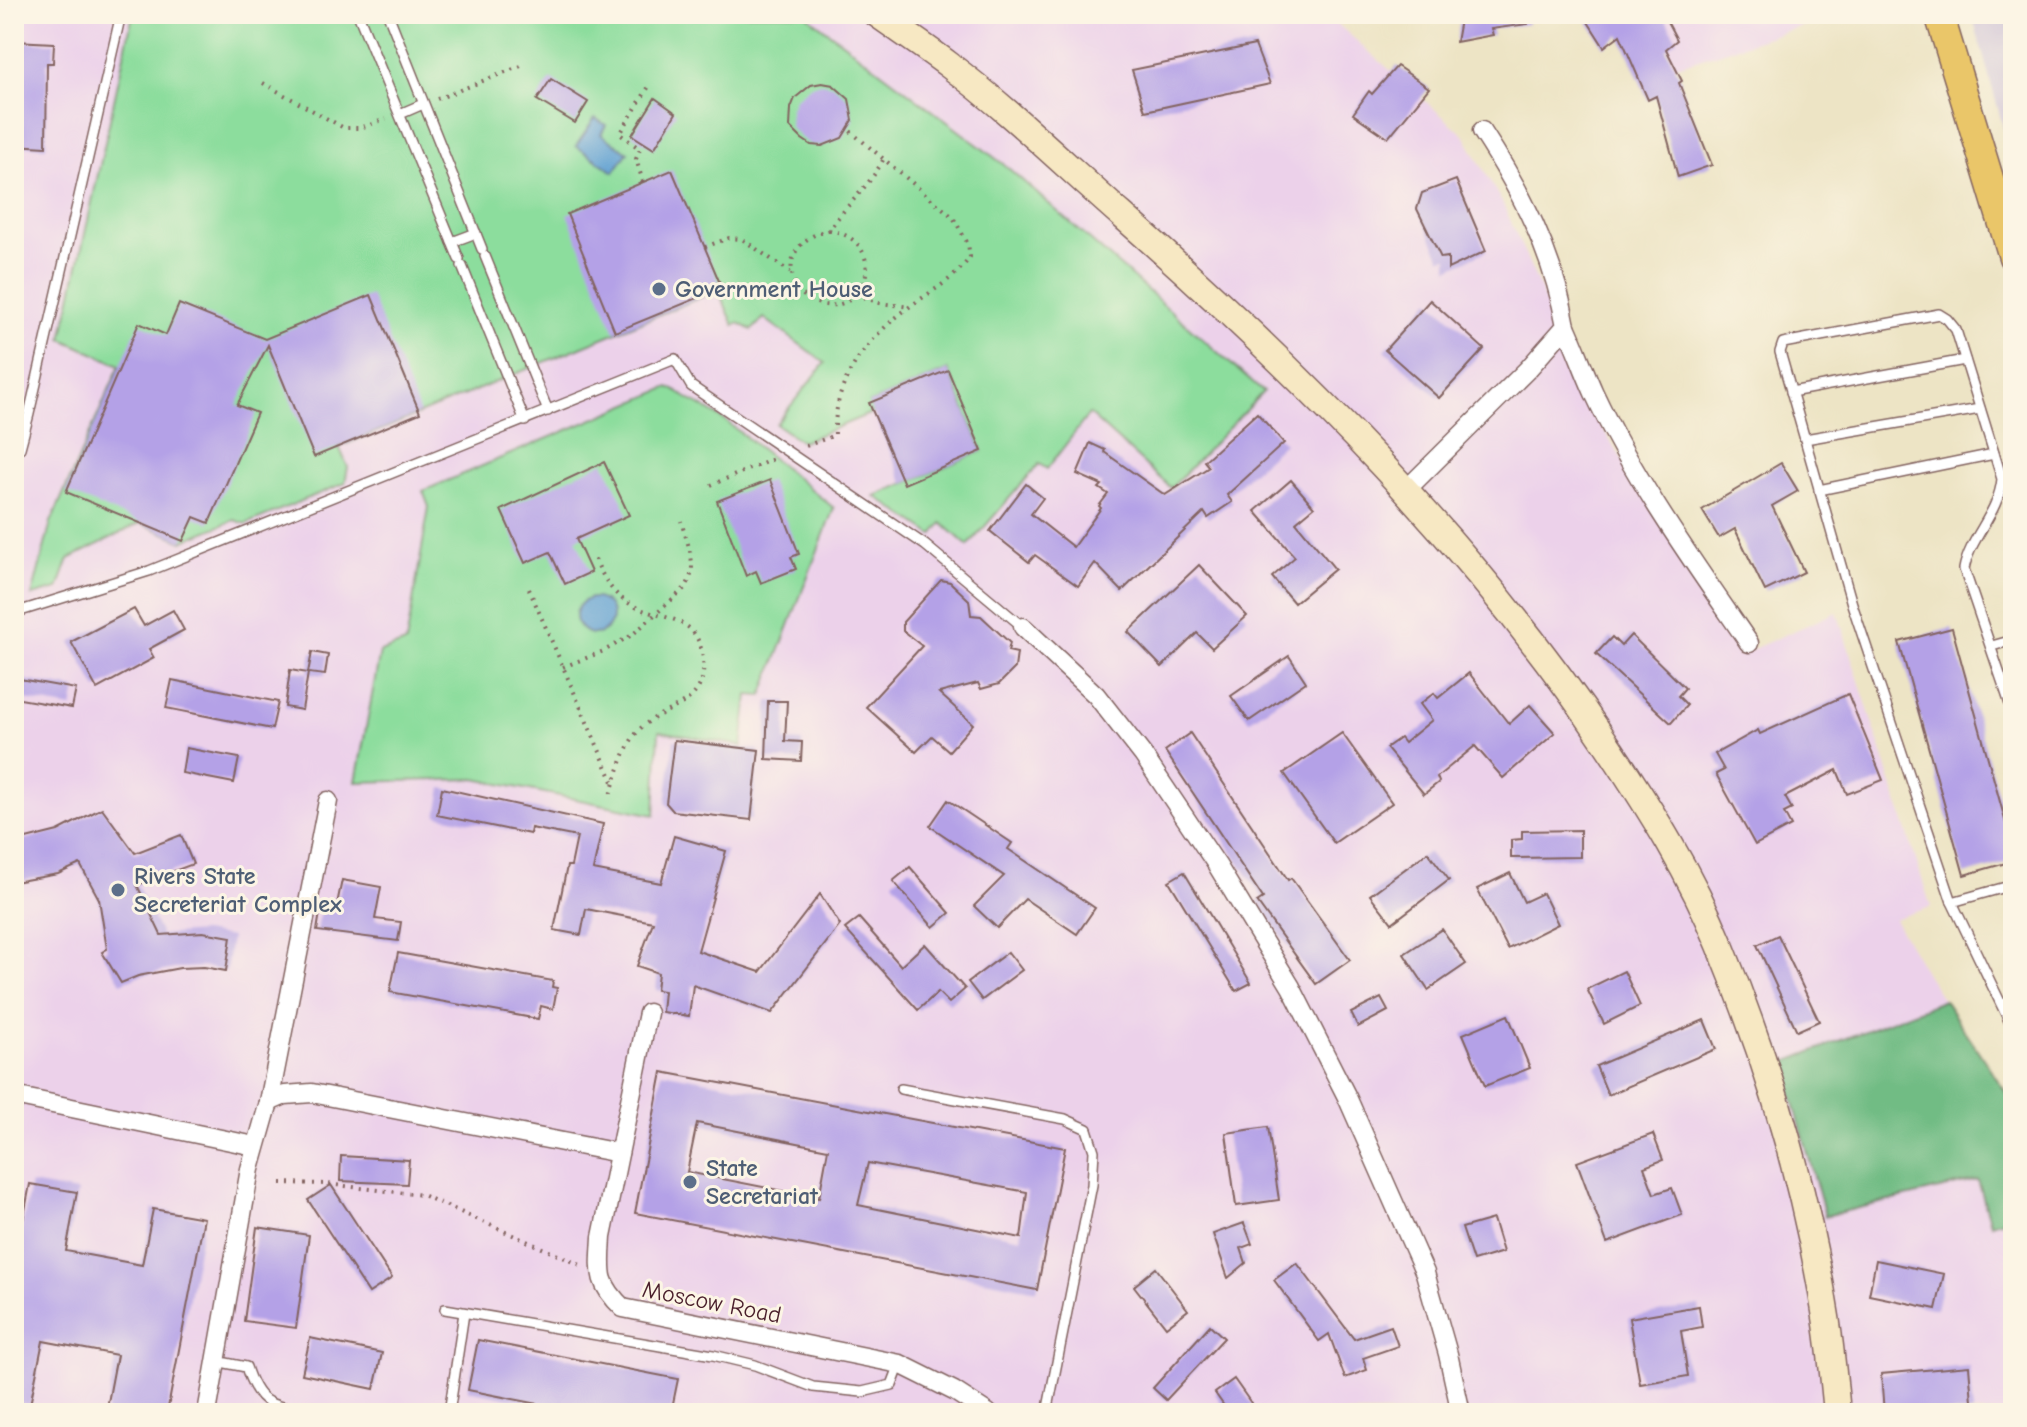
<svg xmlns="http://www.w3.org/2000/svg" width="2027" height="1427" viewBox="0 0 2027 1427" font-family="'Comic Neue',sans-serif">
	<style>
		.built { fill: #ecd1ea }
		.industrial { fill: #cbbfd5 }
		.green { fill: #8cdd9d; stroke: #6b7e64; stroke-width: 2 }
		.forest { fill: #71bc84; stroke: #5e6e58; stroke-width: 2 }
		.water { fill: #5fa0d2; stroke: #54607e; stroke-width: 2 }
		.building { fill: #b4a1e7; fill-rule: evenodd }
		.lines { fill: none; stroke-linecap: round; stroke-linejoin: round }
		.lane-casing { stroke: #836461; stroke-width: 12 }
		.street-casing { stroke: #836461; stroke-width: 21 }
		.secondary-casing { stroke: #836461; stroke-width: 29 }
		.primary-casing { stroke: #836461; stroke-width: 31 }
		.path { stroke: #836461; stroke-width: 4; stroke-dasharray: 2 6; stroke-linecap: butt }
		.lane { stroke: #fff; stroke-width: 9 }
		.street { stroke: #fff; stroke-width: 18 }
		.secondary { stroke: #f7e8c3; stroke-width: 26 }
		.primary { stroke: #eac669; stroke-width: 28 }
		.service-dot { fill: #5c6f8a; stroke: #fcf5e5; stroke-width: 3 }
		.labels { text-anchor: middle; stroke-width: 6; stroke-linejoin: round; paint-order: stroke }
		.service-label { font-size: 24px; font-weight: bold; fill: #4e5e75; stroke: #fcf5e5; text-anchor: start }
		.street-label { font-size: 24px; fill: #4a1f2b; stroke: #fcf5e5 }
	</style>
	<rect width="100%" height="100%" fill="#fcf5e5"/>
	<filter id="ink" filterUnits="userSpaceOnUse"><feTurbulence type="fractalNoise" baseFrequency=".0125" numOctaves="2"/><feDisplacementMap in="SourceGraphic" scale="16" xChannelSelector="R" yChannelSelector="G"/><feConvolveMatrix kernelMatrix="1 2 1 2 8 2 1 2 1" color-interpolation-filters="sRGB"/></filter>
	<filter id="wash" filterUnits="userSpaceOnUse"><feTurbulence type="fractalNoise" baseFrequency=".006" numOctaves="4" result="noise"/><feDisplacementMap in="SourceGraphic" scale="32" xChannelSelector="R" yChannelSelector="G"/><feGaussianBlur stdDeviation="1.8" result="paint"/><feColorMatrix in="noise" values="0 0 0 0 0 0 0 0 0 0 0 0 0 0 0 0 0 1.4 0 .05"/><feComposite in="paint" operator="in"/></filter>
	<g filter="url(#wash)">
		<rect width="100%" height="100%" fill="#ede4c5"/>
		<!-- built -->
		<g class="built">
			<path d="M14,14h1312l138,121 40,71 95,217 147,229 91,-40 94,295 -37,12 34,58 85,126v310h-1999z"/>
			<path d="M1658,14h182l-166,53z"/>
		</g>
		<!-- industrial -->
		<path class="industrial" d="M1972,14h41v149z"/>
		<!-- green -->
		<g class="green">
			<path d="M133,14h672l202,153 256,225 -92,96 -82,-74 -42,55 -8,-5 -71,82 -26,-23 -9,12 -58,-39 107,-45 -34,-81 -78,33 4,9 -72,30 -26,-18 49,-61 -61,-45 -12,12 -13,-7 -5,2 -16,-35 -379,157 9,20 -3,16 -99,41 -12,-4 -51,21 -43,-18 -71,36 -11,30 -26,7 19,-74 69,-157 -58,-26z"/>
			<path d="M669,387l57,34 108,87 -72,188 -14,-1 -6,51 -83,-15 -4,84 -180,-36 -119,3 24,-130 26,-9 23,-136 -6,-16z"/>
		</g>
		<!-- forest -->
		<path class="forest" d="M1944,1000l69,103v114l-22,7 -13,-44 -153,36 -42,-153z"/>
		<!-- water -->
		<g class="water">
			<path d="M595,118l11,7 -5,9 27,18 -14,20 -38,-26z"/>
			<circle cx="594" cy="616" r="18"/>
		</g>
		<g id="blocks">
			<!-- building -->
			<g class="building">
				<path d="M1461,14h66l1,10 -37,5 2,6 -37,7z"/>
				<path d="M1583,14h80l14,26 -11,9 16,32 -3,2 33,82 -34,12 -22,-81 -8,4 -28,-65 -16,12z"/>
				<path d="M14,41l40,2 -1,20h-6l-1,84 -32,-2z"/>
				<path d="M1255,45l15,39 -125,27 -13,-41z"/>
				<path d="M1397,66l32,22 -41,50 -35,-24 16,-23 3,3z"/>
				<path d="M551,79l37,23 -13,21 -38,-23z"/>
				<path d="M822,83l11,2 16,14 4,21 -11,18 -20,8 -11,-1 -9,-6 -12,-12 1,-19 4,-10 16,-13z"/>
				<path d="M655,98l21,15 -22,36 -22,-14z"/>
				<path d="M672,170l50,118 -107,44 -48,-118z"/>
				<path d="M1456,180l30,71 -38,18v-12l-7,1 -24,-49 5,-16z"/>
				<path d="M371,295l49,118 -106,44 -46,-112 -31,60 20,8 -48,110 -15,-6 -11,24 -117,-49 73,-169 27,12 13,-31 86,35z"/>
				<path d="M1430,300l54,49 -45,49 -54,-48z"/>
				<path d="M948,370l34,81 -78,33 -35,-81z"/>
				<path d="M1257,413l27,30 -57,52 5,7 -24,16 -4,-6 -82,79 -27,-28 -17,23 -43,-31 -6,7 -39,-31 36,-47 17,14 -12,16 42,33 28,-39 -2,-2 9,-12 -9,-6 3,-3 -25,-11 13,-31 15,7 -1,2 61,43 44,-28 -5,-6z"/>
				<path d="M604,462l25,53 -53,24 15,33 -26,12 -15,-32 -25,11 -24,-53z"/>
				<path d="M1781,463l17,28 -26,15 32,66 -39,19 -30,-62 -16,9 -17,-28z"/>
				<path d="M770,480l29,74 -8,3 5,12 -35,14 -5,-12 -10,5 -29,-75z"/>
				<path d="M1291,480l23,27 -18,15 39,47 -41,34 -22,-26 23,-20 -40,-46z"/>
				<path d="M1199,565l48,51 -35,32 -15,-15 -35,34 -34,-35z"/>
				<path d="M941,580l9,2 19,18 2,15 10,1 29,27 -2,8 9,2 -2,15 -16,16 -18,5 -3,-6 -39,10 34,31 -24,27 -17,-15 -16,16 -50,-45 56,-61 -19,-15v-9z"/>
				<path d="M134,609l10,17 29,-16 11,20 -35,19 5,9 -57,31 -26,-47z"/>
				<path d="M1952,628l61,221v12l-49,14 -65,-233z"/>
				<path d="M1631,635l54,53 -7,8 9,9 -16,18 -75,-69 16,-17 9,9z"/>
				<path d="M312,652l16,3 -3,20 -17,-2z"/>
				<path d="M1289,656l17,26 -57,39 -18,-25z"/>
				<path d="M290,670l18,3 -6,37 -17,-3z"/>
				<path d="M1469,673l40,51 21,-19 25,28 -52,45 -28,-32 -38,31 2,5 -15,12 -38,-46 14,-10 4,5 28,-23 -12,-16 14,-11 4,5z"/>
				<path d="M14,678l62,11 -4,19 -58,-10z"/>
				<path d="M172,680l106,22 -6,27 -106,-21z"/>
				<path d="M1848,694l35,86 -36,14 -10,-24 -52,27 7,12 -8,4 7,13 -36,19 -39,-71 8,-4 -9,-16 43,-24 2,4z"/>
				<path d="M768,701h19l-2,40 17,1 -1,19 -35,-2z"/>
				<path d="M1190,733l98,147 3,-2 59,82 -34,24 -59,-82 6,-4 -98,-147z"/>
				<path d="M1342,733l50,70 -58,40 -50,-70z"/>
				<path d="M674,740l85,10 -8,70 -78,-9 -7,-8z"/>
				<path d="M186,748l53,10 -5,25 -52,-10z"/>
				<path d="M442,788l161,36 -10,46 68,13 13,-47 52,15 -28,100 62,21 60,-78 20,31 -68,88 -79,-28 -4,31 -27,-4 2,-21 -8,-1 2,-17 -21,-7 16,-44 -67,-13 -5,26 -27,-5 13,-64h4l6,-29 -46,-9 -1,6 -93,-19z"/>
				<path d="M948,800l64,43 -4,6 87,59 -18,26 -52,-35 -28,29 -23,-22 30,-30 -74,-50z"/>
				<path d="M102,808l33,45 46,-18 12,29 -56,21 24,50 42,-3 28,5 -5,34 -22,-4 -24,1 -42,8 -17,7 -19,-31 5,-3 -8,-50 -19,-35 -22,10 -44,8v-40l44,-11z"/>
				<path d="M1580,830v27l-69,1v-18l11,-1v-8z"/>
				<path d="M1428,852l21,28 -57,43 -22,-28z"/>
				<path d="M910,867l40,46 -17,14 -40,-46z"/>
				<path d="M1184,872l67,111 -15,8 -67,-110z"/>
				<path d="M1510,873l14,29 19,-9 15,31 -50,25 -31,-60z"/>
				<path d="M342,880l39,7 -6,32 26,3 -3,19 -81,-10 4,-25 15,3z"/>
				<path d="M859,918l42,48 24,-22 40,45 -16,14 -11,-11 -20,18 -73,-81z"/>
				<path d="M1442,929l24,35 -38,26 -24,-36z"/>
				<path d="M1778,935l41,86 -22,10 -40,-86z"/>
				<path d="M1008,952l14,18 -40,30 -14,-18z"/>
				<path d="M398,953l155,28 -1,6 5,1 -4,21 -12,-3 -3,13 -148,-27z"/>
				<path d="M1624,971l16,35 -36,18 -17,-35z"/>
				<path d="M1381,998l7,13 -30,16 -7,-14z"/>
				<path d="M1508,1015l22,53 -45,18 -22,-52z"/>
				<path d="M1704,1020l12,29 -108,46 -12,-29z"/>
				<path d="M662,1072l403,76 -28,142 -402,-77zM697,1123l131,26 -9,49 -132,-26zM868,1163l159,29 -6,46 -163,-33z"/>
				<path d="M1268,1127l11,73 -43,6 -10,-73z"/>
				<path d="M1653,1134l10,26 -19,7 10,27 18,-6 10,27 -75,28 -30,-81z"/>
				<path d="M341,1156l68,4 -2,24 -67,-3z"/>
				<path d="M30,1184l47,8 -11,59 76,14 11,-56 51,9 -37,195h-61l11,-58 -74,-14 -13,64 -16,-3v-134z"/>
				<path d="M331,1185l61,93 -23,15 -61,-93z"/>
				<path d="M1493,1219l10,33 -30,9 -11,-33z"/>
				<path d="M1244,1223l8,21 -11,4 5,15 -18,15 -15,-44z"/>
				<path d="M257,1227l52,8 -13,93 -52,-7z"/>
				<path d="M1876,1260l68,14 -8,35 -67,-14z"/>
				<path d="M1297,1263l57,76 37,-13 7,20 -35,12 4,12 -22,8 -16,-44 -10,7 -45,-61z"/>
				<path d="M1156,1268l32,42 -22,17 -32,-41z"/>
				<path d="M1699,1306l3,21 -21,4 7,45 -48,8 -11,-66z"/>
				<path d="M1210,1325l14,13 -58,62 -13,-12z"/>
				<path d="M310,1338l72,15 -8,36 -72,-15z"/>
				<path d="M478,1340l200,39 -7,34h-87l-116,-23z"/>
				<path d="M1969,1366l4,47h-89l-3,-39z"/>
				<path d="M1234,1379l24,34h-29l-14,-20z"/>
			</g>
		</g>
	</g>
	<g filter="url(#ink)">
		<use href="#blocks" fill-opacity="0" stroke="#836461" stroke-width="2"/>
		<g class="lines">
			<!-- lane casing -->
			<g class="lane-casing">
				<g id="lane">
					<path d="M358,14l101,245"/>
					<path d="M388,14l94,235"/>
					<path d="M400,114l23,-10"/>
					<path d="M452,242l24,-9"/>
					<path d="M485,256l63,155"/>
					<path d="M462,266l63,155"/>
					<path d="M1791,392l174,-32"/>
					<path d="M1805,439l175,-30"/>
					<path d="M14,451l6,-3 9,-34 92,-400"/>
					<path d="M1819,490l175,-36"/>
					<path d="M14,613l135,-42 526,-212 16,27 234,159 98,82"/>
					<path d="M1992,646l21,-6"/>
					<path d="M2013,713l-49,-144c6,-32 35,-56 38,-90l-46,-149 -9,-11 -8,-5 -156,29 -3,9 72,252 100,298 61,127"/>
					<path d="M1952,902l61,-17"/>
					<path d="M901,1089l164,30 22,10 7,22 -2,34 -45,228"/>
					<path d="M445,1309l268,46 42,10 58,22 49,5 30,-7 8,-21"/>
					<path d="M216,1361l30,6c13,41 27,38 65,46"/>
					<path d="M449,1413l15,-100"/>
				</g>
			</g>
			<!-- street casing -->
			<g class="street-casing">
				<g id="street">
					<path d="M1566,326c10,22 18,45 28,67 41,88 100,170 155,250"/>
					<path d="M1405,491l123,-122 38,-43c-13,-72 -44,-134 -84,-195"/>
					<path d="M1023,627l73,68 47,60 74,110 74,122 56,110 78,176 23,81 13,59"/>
					<path d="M648,1013l-46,224c-2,35 -5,46 21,71l277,56 54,27 34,22"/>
					<path d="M14,1096l241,50"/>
					<path d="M269,1102l16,-7 27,-2 307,60"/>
					<path d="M207,1413l43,-244 19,-67 59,-301"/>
				</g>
			</g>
			<!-- secondary casing -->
			<g class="secondary-casing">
				<path id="secondary" d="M877,14c24,17 48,33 72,51 59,44 117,101 173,150 180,159 352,331 486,531 42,63 83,128 112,199 49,119 86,245 106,372 5,32 8,64 11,96"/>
			</g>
			<!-- primary casing -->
			<g class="primary-casing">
				<path id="primary" d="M1939,14l74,243"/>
			</g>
			<!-- path -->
			<g class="path">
				<path d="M263,83l81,45h16l26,-9"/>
				<path d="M437,99l84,-33"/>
				<path d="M643,182l-7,-23 4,-10 -20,-15 31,-51"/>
				<path d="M829,230c63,11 38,90 -12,73 -10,-3 -18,-10 -22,-20 -12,-27 9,-48 34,-53 17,-25 40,-43 54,-70"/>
				<path d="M705,247l24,-9 13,1 48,33"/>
				<path d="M856,295l24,8 30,4"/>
				<path d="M806,446l29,-11c-2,-52 29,-93 69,-124 24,-19 49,-29 66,-54l-2,-13 -15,-27 -104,-87"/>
				<path d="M711,485l65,-27"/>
				<path d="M595,559c14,32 26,45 60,55 11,3 24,6 34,14 9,8 13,20 14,32 5,49 -41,44 -65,71 -15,18 -21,45 -29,67"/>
				<path d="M529,589l85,195"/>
				<path d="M563,667l41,-16 28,-16 53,-47c15,-21 2,-44 -4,-67"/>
				<path d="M281,1183l46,1 95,11 161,71"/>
			</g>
			<!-- lane -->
			<use href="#lane" class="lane"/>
			<!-- street -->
			<use href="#street" class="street"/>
			<!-- secondary -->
			<use href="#secondary" class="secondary"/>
			<!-- primary -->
			<use href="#primary" class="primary"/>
		</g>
	</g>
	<!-- markers -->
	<g class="service-dot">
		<circle cx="659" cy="289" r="8"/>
		<circle cx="118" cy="890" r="8"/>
		<circle cx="690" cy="1182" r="8"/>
	</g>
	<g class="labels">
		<!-- service labels -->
		<g class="service-label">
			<text x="675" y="297">Government House</text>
			<text x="134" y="884">Rivers State<tspan x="134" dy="28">Secreteriat Complex</tspan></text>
			<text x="706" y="1176">State<tspan x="706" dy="28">Secretariat</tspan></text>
		</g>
		<!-- street labels -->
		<g class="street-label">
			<text transform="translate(712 1302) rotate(11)" y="8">Moscow Road</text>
		</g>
	</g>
	<!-- margin -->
	<rect width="2027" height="1427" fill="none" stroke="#fcf5e5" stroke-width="48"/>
</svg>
